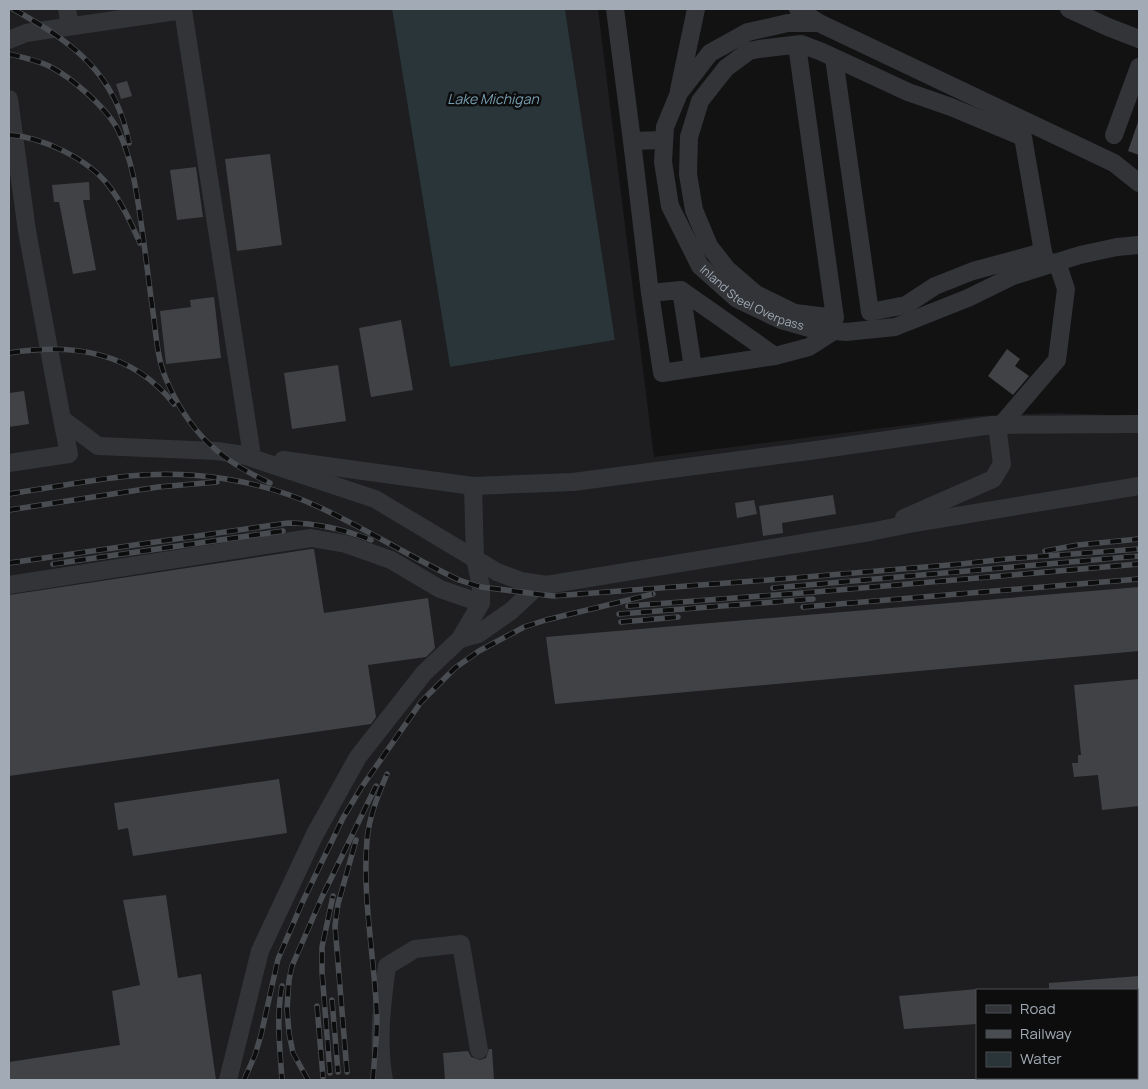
<svg xmlns="http://www.w3.org/2000/svg" width="1148" height="1089" viewBox="0 0 1148 1089" font-family="Manrope,sans-serif">
	<style>
		.built { fill: #1e1e20; fill-rule: evenodd }
		.water { fill: #293539 }
		.building { fill: #404246 }
		.lines { fill: none; stroke-linecap: round; stroke-linejoin: round }
		.minor { stroke: #323438; stroke-width: 18 }
		.rail-casing { stroke: #494d51; stroke-width: 5.5 }
		.rail { stroke: #0d0d0e; stroke-width: 4; stroke-dasharray: 11; stroke-linecap: butt }
		.labels { text-anchor: middle; stroke-width: 5; stroke-linejoin: round; paint-order: stroke }
		.street-label { font-size: 12px; fill: #a2abb5; stroke: #0d0d0e }
		.water-label { font-size: 14px; font-style: italic; fill: #779fb2; stroke: #0d0d0e }
	</style>
	<rect width="100%" height="100%" fill="#121213"/>
	<!-- built -->
	<path class="built" d="M9,9h383l58,358 165,-27 -50,-331h33l56,448 324,-41 76,-3 85,3v664h-1130zM977,990h160v88h-160z"/>
	<!-- water -->
	<path class="water" d="M392,9h173l50,331 -165,27z"/>
	<!-- building -->
	<g class="building">
		<path d="M127,81l5,15 -11,3 -5,-15z"/>
		<path d="M1138,122l1,1v32l-11,-4z"/>
		<path d="M270,154l12,91 -45,6 -12,-92z"/>
		<path d="M196,167l7,50 -26,3 -7,-50z"/>
		<path d="M89,182l1,18h-7l13,70 -23,4 -14,-72h-5l-2,-17z"/>
		<path d="M214,297l7,61 -55,6 -6,-53 31,-4 -1,-7z"/>
		<path d="M401,320l12,70 -42,7 -12,-69z"/>
		<path d="M1007,349l13,10 -5,7 14,10 -16,19 -25,-19z"/>
		<path d="M338,365l8,56 -54,8 -8,-56z"/>
		<path d="M24,391l5,33 -20,3v-34z"/>
		<path d="M833,495l3,19 -54,9 1,10 -20,3 -4,-30z"/>
		<path d="M754,500l3,14 -20,4 -2,-15z"/>
		<path d="M311,549h3l10,64 104,-15 7,50 -9,9 -58,8 8,52 -5,7 -362,52v-181z"/>
		<path d="M1139,587v64l-584,53 -9,-67z"/>
		<path d="M1139,679v127l-37,4 -4,-35 -24,2 -2,-14h6v-8h3l-7,-70z"/>
		<path d="M279,779l8,54 -154,23 -5,-28 -10,2 -4,-27z"/>
		<path d="M166,895l12,83 23,-4 15,106h-207v-18l111,-17 -8,-54 28,-6 -17,-85z"/>
		<path d="M1139,976v14h-90v-7z"/>
		<path d="M977,989v35l-73,5 -5,-33z"/>
		<path d="M489,1049h3l2,31h-49l-2,-27 25,-2 3,6 9,3 6,-2z"/>
	</g>
	<g class="lines">
		<!-- minor -->
		<g class="minor">
			<path d="M67,9l3,17"/>
			<path d="M615,9l17,132"/>
			<path d="M798,9l21,14"/>
			<path d="M1069,9l39,18 31,12"/>
			<path d="M9,40l17,-7 157,-23 69,446"/>
			<path d="M797,45l38,273 -40,-5 -39,-19 -29,-25 -18,-23 -15,-36 -6,-36 1,-37 11,-36 26,-33 23,-17 10,-2 42,-5 21,8 86,40 43,15 72,30 20,115 4,13"/>
			<path d="M834,58l36,254 36,-7 29,-19 38,-15 70,-19"/>
			<path d="M679,90l17,-81"/>
			<path d="M9,99l18,132 35,188 36,27 119,5 33,5"/>
			<path d="M1114,135l25,-68"/>
			<path d="M664,140l-32,1 18,152 12,80 113,-17 34,-9 25,-16"/>
			<path id="s1" d="M1139,183l-25,-20 -295,-140h-31l-40,9 -38,21 -31,40 -14,34 -2,35 7,44 30,60 37,33 44,21 32,9 33,3 49,-5 73,-29 45,-22 67,-21 37,-8 22,-2"/>
			<path d="M681,290l94,66"/>
			<path d="M650,293l31,-3 12,78"/>
			<path d="M1001,425l56,-65 9,-71 -9,-27"/>
			<path d="M240,454l135,45 122,73 24,9 25,4 324,-53 44,-9 225,-37"/>
			<path d="M283,460l190,26"/>
			<path d="M9,463l60,-9 -7,-35"/>
			<path d="M904,518l89,-39 9,-15 -5,-39"/>
			<path d="M9,585l302,-47 35,6 45,16 49,29 41,14"/>
			<path d="M460,639l18,-5 33,-23 29,-27"/>
			<path d="M228,1080l32,-129 55,-117 43,-77 66,-84 36,-34 21,-36v-16l-6,-29 -2,-72 100,-4 236,-31 183,-26 147,-1"/>
			<path d="M384,1080c-7,-37 -2,-77 3,-114l28,-17 46,-5 18,106"/>
		</g>
		<!-- rail casing -->
		<g class="rail-casing">
			<g id="rail">
				<path d="M13,9c59,33 103,64 116,134"/>
				<path d="M9,54c13,3 27,6 40,12 22,11 58,42 69,64 15,31 19,65 24,99 4,28 7,55 11,83 3,21 4,46 13,67 22,52 53,81 104,104"/>
				<path d="M9,135c34,2 79,24 100,51 13,17 22,37 31,57"/>
				<path d="M9,353c63,-10 123,-2 165,51"/>
				<path d="M9,494c40,-6 80,-14 120,-18 66,-6 133,4 192,32 47,22 91,50 138,72l22,7 72,9 241,-18 167,-14 45,-5 133,-10"/>
				<path d="M9,510l149,-23 59,-5"/>
				<path d="M1045,551l33,-6 61,-6"/>
				<path d="M9,563l279,-40c27,0 58,7 83,17"/>
				<path d="M53,564l230,-33"/>
				<path d="M773,588l366,-32"/>
				<path d="M628,606l187,-14 324,-28"/>
				<path d="M803,607l336,-28"/>
				<path d="M619,614l194,-15"/>
				<path d="M621,622l57,-5"/>
				<path d="M282,986c-6,31 -2,63 0,94"/>
				<path d="M332,1000l6,72"/>
				<path d="M317,1006l6,71"/>
				<path d="M347,1072l-12,-146 3,-22 18,-64"/>
				<path d="M330,1073l-8,-101v-25l11,-51"/>
				<path d="M244,1080l11,-25 6,-20 17,-76 24,-56 41,-85 18,-30 60,-86 34,-34 24,-17 45,-24 22,-7 107,-26"/>
				<path d="M308,1080l-15,-27 -4,-20 -2,-24 2,-29 3,-14 30,-69 54,-111"/>
				<path d="M373,1080c1,-20 4,-41 4,-61 -2,-60 -15,-119 -10,-179 2,-23 11,-45 20,-66"/>
			</g>
		</g>
		<!-- rail -->
		<use href="#rail" class="rail"/>
	</g>
	<g class="labels">
		<!-- street labels -->
		<g class="street-label">
			<text dy="4" stroke="none"><textPath href="#s1" startOffset="770">Inland Steel Overpass</textPath></text>
		</g>
		<!-- water labels -->
		<g class="water-label">
			<text x="493" y="104">Lake Michigan</text>
		</g>
	</g>
	<!-- border -->
	<rect width="1148" height="1089" fill="none" stroke="#a2abb5" stroke-width="20"/>
	<!-- legend -->
	<rect x="976" y="989" width="162" height="90" fill="#0d0d0e" stroke="#494c51"/>
	<rect x="986" y="1005" width="25" height="8" fill="#323438" stroke="#494c51"/>
	<text x="1020" y="1014" font-size="15" fill="#a2abb5">Road</text>
	<rect x="986" y="1030" width="25" height="8" fill="#494d51" stroke="#494c51"/>
	<text x="1020" y="1039" font-size="15" fill="#a2abb5">Railway</text>
	<rect x="986" y="1052" width="25" height="15" fill="#293539" stroke="#494c51"/>
	<text x="1020" y="1064" font-size="15" fill="#a2abb5">Water</text>
</svg>
